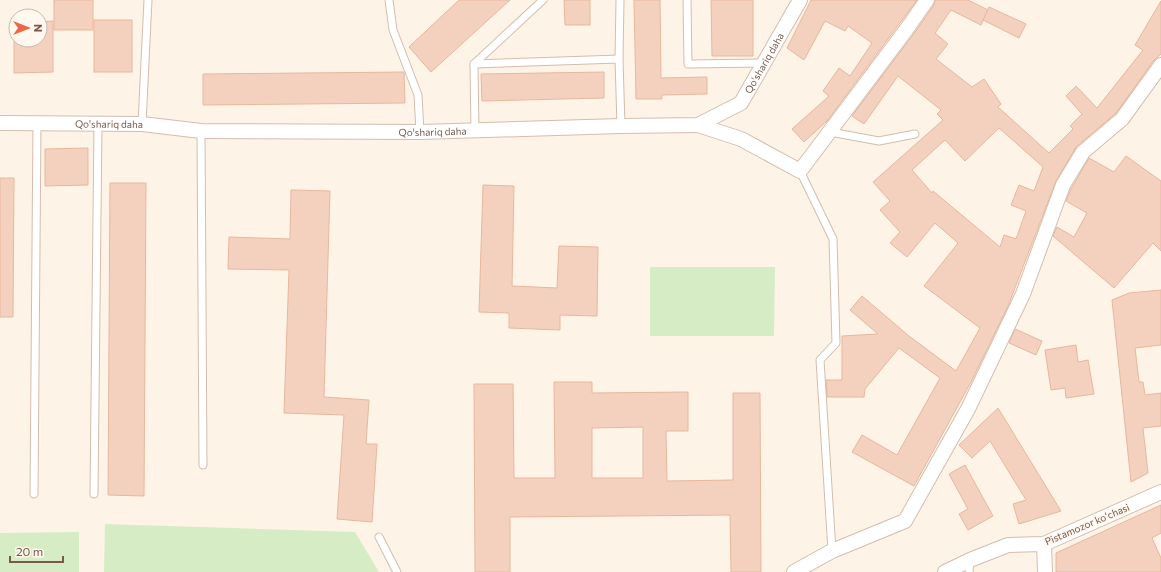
<svg xmlns="http://www.w3.org/2000/svg" width="1161" height="572" viewBox="0 0 1161 572" font-family="Commissioner,sans-serif">
	<style>
		.green { fill: #d6ecc4 }
		.building { fill: #f4d1be; stroke: #e7b79d; fill-rule: evenodd }
		.lines { fill: none; stroke-linecap: round; stroke-linejoin: round }
		.service-casing { stroke: #d3bdaf; stroke-width: 9 }
		.minor-casing { stroke: #d3bdaf; stroke-width: 16 }
		.service { stroke: #fff; stroke-width: 7 }
		.minor { stroke: #fff; stroke-width: 14 }
		.labels { text-anchor: middle; stroke-width: 3; stroke-linejoin: round; paint-order: stroke }
		.street-label { font-size: 10px; fill: #79594a; stroke: #fff8ef }
	</style>
	<rect width="100%" height="100%" fill="#fdf4e7"/>
	<!-- green -->
	<g class="green">
		<path d="M650,267h125l-1,69h-124z"/>
		<path d="M105,524l250,8 24,40h-275z"/>
		<path d="M79,532v40h-79v-39z"/>
	</g>
	<!-- building -->
	<g class="building">
		<rect x="54" y="0" width="39" height="30"/>
		<path d="M459,0h51l-79,72 -22,-25z"/>
		<path d="M564,0h26v25h-25z"/>
		<path d="M634,0h26l1,78 46,-1v17l-45,1v4h-26z"/>
		<path d="M711,0h42v56h-41z"/>
		<path d="M811,0h106l-90,121 -23,21 -12,-13 37,-33 -6,-5 16,-23 11,8 22,-33 -24,-17 -3,5 -20,-10 -21,39 -17,-12z"/>
		<path d="M935,0h33l20,10 -7,15 -30,-15 -16,23 13,11 -12,15 36,28 12,-8 17,25 -3,3 51,46 24,-24 -3,-3 12,-12 -16,-18 10,-10 21,22 46,-58 -8,-5 26,-44v53l-7,6 -38,53 -40,34 -20,34 -48,125 -37,76 -57,104 -62,-34 10,-17 35,20 43,-77 -41,-30 -34,41 -1,8h-37l-1,-17h16v-44l36,-2 -28,-24 12,-14 47,40 47,35 24,-43 -56,-42 34,-43 -23,-20 -28,34 -17,-14 10,-11 -20,-22 10,-9 -17,-19 70,-62 -6,-6 4,-4 -43,-34 -34,48 -12,-8 61,-81 21,-30zM999,128l44,39 -9,24 -15,-6 -8,20 15,6 -10,28 -12,-4 -4,12 -67,-56 -1,2 -20,-23 33,-30 20,21z"/>
		<path d="M989,7l37,17 -7,14 -36,-18z"/>
		<rect x="94" y="20" width="38" height="52"/>
		<path d="M53,21v51l-39,1v-51h2v18h24v-18z"/>
		<path d="M404,72l1,31 -202,2v-31z"/>
		<path d="M604,72v26l-122,3 -1,-27z"/>
		<path d="M88,148v37l-43,1v-37z"/>
		<path d="M1126,156l35,25v70l-8,-8 -39,45 -61,-52 4,-9 17,10 13,-24 -21,-12 5,-12 18,-31 25,14z"/>
		<path d="M0,178h14l-1,139h-13z"/>
		<path d="M110,183h36l-2,313 -36,-1z"/>
		<path d="M483,185l31,1 -2,100 45,2 2,-42 39,1 -1,69 -37,-1v15l-51,-2v-15l-30,-1z"/>
		<path d="M291,190l39,1 -6,206 45,3 -3,44h11l-5,78 -35,-3 7,-104 -60,-2 5,-143 -61,-1 1,-32 61,2z"/>
		<path d="M1161,290v55l-26,3 4,34h4l2,13 16,-2v33l-18,2 5,45 -17,9 -19,-182 17,-7z"/>
		<path d="M1015,329l27,12 -6,14 -27,-12z"/>
		<path d="M1076,345l2,17 10,-2 6,34 -28,4 -1,-10 -14,2 -6,-40z"/>
		<path d="M554,382h38v11l96,-1v39h-22l1,50 66,-1v-87h27l1,179h-30l-1,-57 -220,2v55h-35l-1,-188h39l1,94h41zM643,427v51h-51v-50z"/>
		<path d="M998,408l63,103 -42,13 -6,-20 13,-4 -36,-59 -18,17 -13,-13z"/>
		<path d="M965,465l28,51 -25,14 -9,-16 9,-5 -19,-35z"/>
		<path d="M1161,505v28l-9,5 9,20v14h-105v-19z"/>
	</g>
	<g class="lines">
		<!-- service casing -->
		<g class="service-casing">
			<g id="service">
				<path d="M389,0l4,30 25,65 2,37"/>
				<path d="M687,0l1,64 76,-1"/>
				<path d="M619,59l1,-59"/>
				<path d="M474,64l145,-5 2,67"/>
				<path d="M142,124l6,-124"/>
				<path d="M201,131l2,334"/>
				<path d="M475,131l-1,-67 69,-64"/>
				<path d="M830,132l49,9 36,-7"/>
				<path d="M800,171l33,68 3,104 -16,17 12,191"/>
				<path d="M34,494l3,-371"/>
				<path d="M94,494l4,-371"/>
				<path d="M379,537l18,35"/>
				<path d="M969,572l1,-12"/>
			</g>
		</g>
		<!-- minor casing -->
		<g class="minor-casing">
			<g id="minor">
				<path id="s1" d="M0,123l142,1 59,7 219,1 201,-6 77,-1 43,-22 59,-103"/>
				<path d="M698,125l43,14 59,32 106,-141 21,-30"/>
				<path d="M1044,544l1,28"/>
				<path d="M794,572l38,-21 73,-30 63,-112 55,-115 40,-109 20,-33 39,-33 39,-54"/>
				<path d="M945,572l25,-12 38,-15 36,-1 117,-52"/>
			</g>
		</g>
		<!-- service -->
		<use href="#service" class="service"/>
		<!-- minor -->
		<use href="#minor" class="minor"/>
	</g>
	<g class="labels">
		<!-- street labels -->
		<g class="street-label">
			<text dy="4" stroke="none"><textPath href="#s1" startOffset="793">Qo'shariq daha</textPath></text>
			<text dy="4" stroke="none"><textPath href="#s1" startOffset="109">Qo'shariq daha</textPath></text>
			<text dy="4" stroke="none"><textPath href="#s1" startOffset="433">Qo'shariq daha</textPath></text>
			<text transform="translate(1087 524) rotate(-23)" y="4">Pistamozor koʻchasi</text>
		</g>
	</g>
	<!-- north arrow -->
	<g transform="translate(28 28) rotate(90)"><circle r="19" fill="#fff8ef" stroke="#c9b8ad"/>
	<path d="M0-3L7 15L0 10L-7 15Z" fill="#ec6648"/>
	<text y="-6" font-size="11" font-weight="bold" text-anchor="middle" fill="#79594a">N</text>
	</g>
	<!-- scale -->
	<path d="M10 556v6h53v-6" fill="none" stroke="#79594a" stroke-width="2"/>
	<text x="16" y="556" font-size="12" fill="#79594a" stroke="#fff8ef" stroke-width="3" paint-order="stroke">20 m</text>
</svg>
